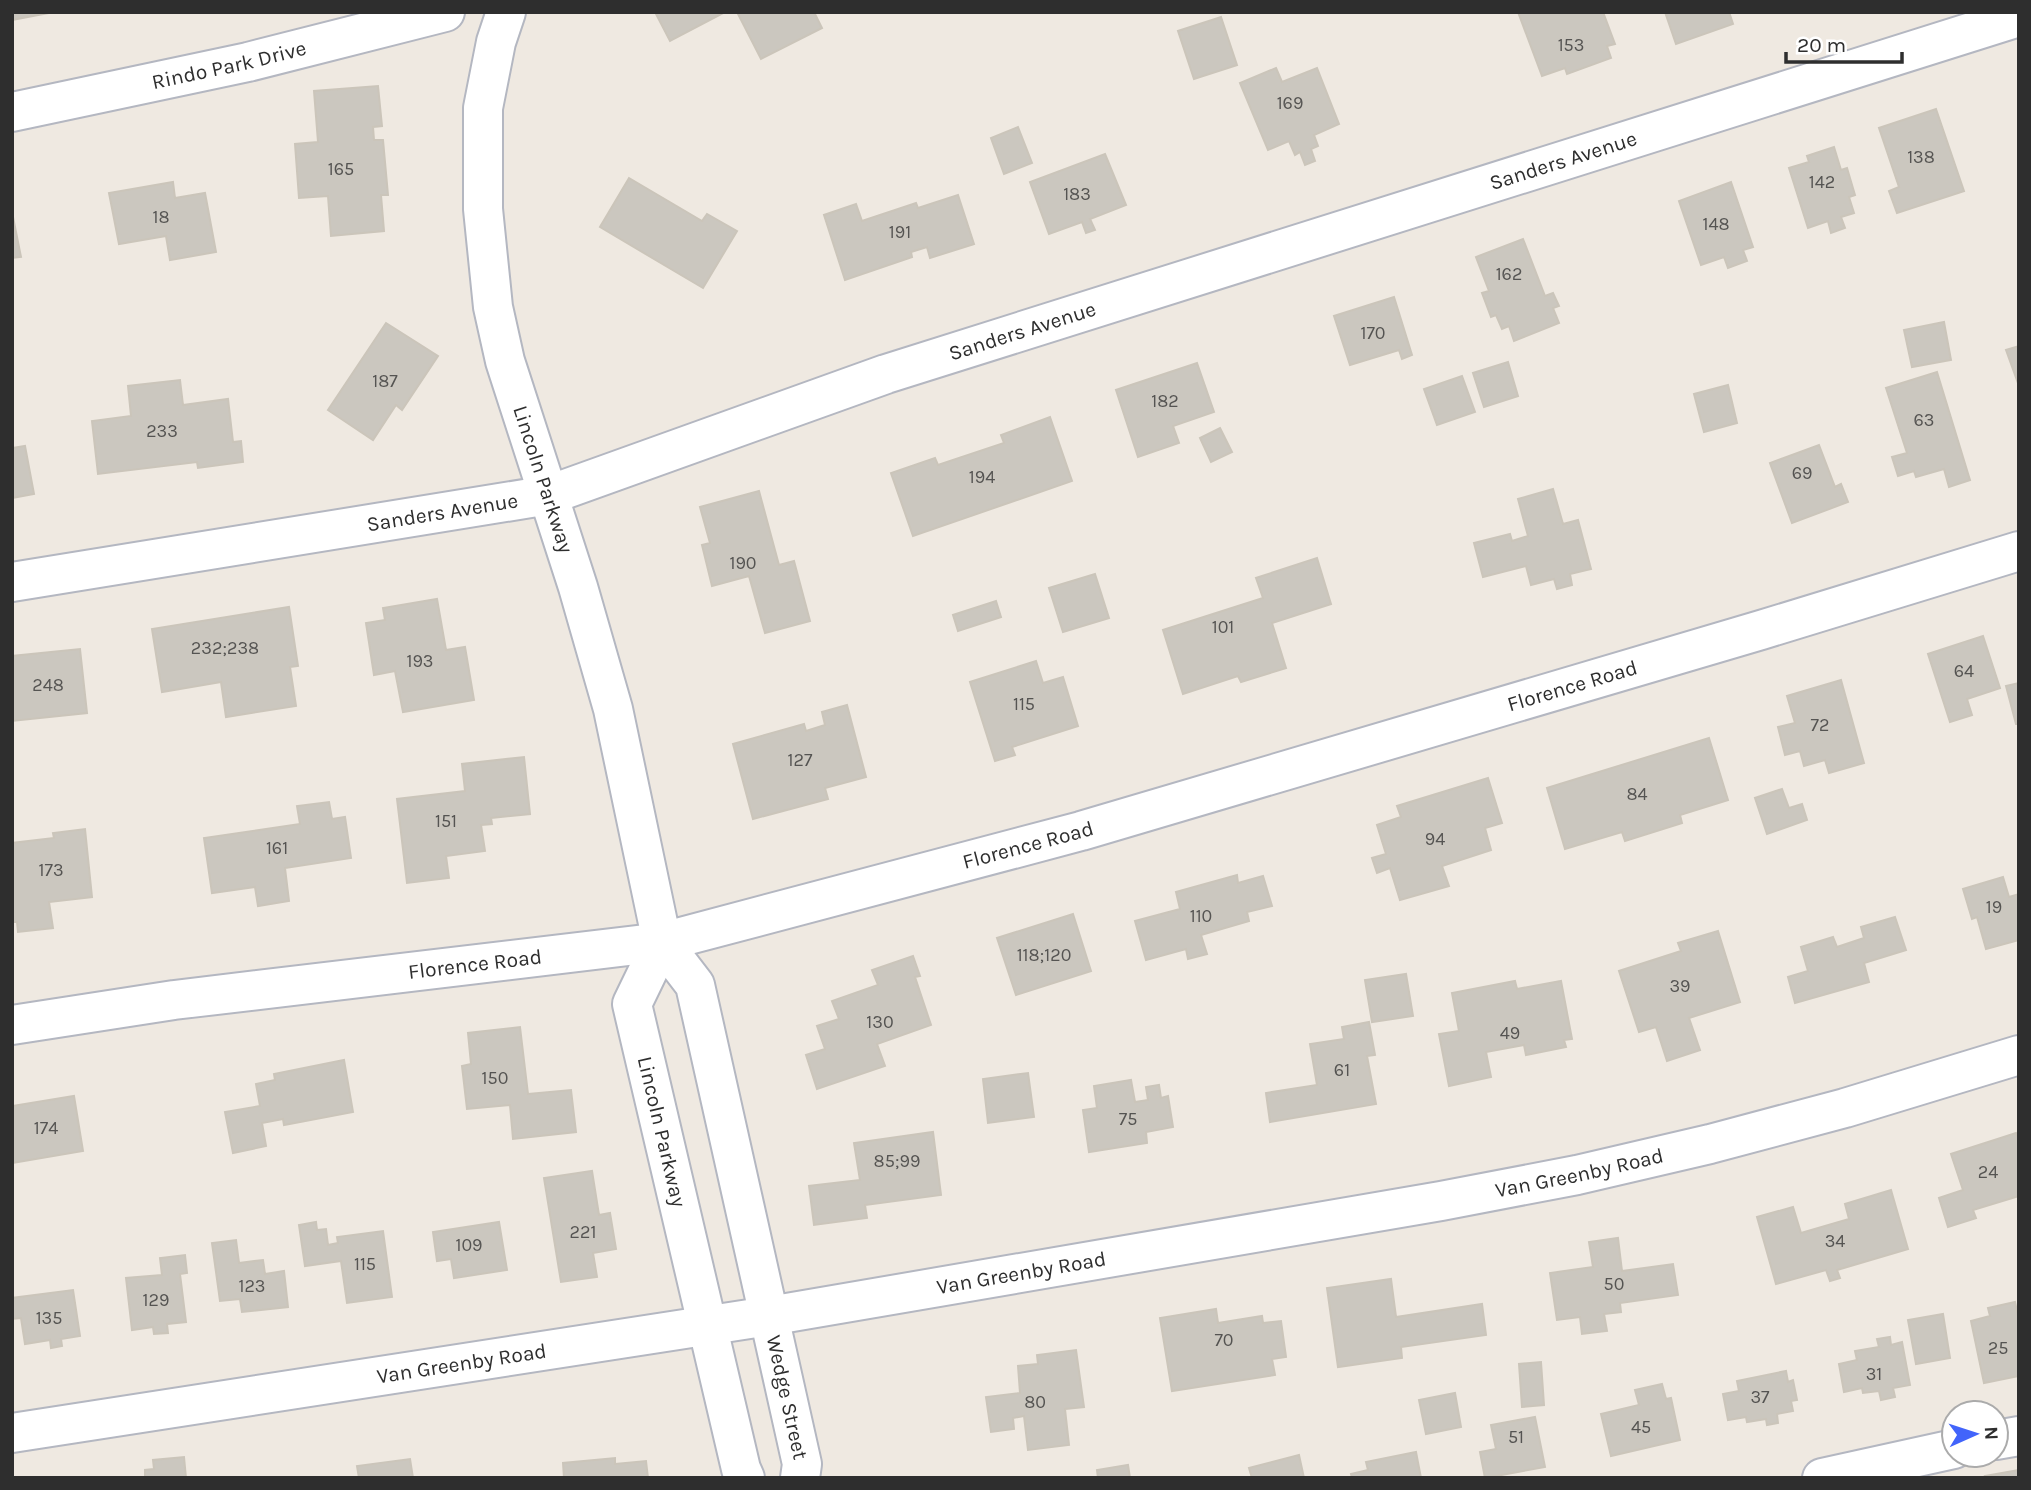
<svg xmlns="http://www.w3.org/2000/svg" width="2031" height="1490" viewBox="0 0 2031 1490" font-family="Karla,sans-serif">
	<style>
		.building { fill: #cbc7bf; stroke: #cbc5ba; stroke-width: 2 }
		.lines { fill: none; stroke-linecap: round; stroke-linejoin: round }
		.minor-casing { stroke: #b4b7c1; stroke-width: 42 }
		.minor { stroke: #fff; stroke-width: 38 }
		.labels { text-anchor: middle; stroke-width: 5; stroke-linejoin: round; paint-order: stroke }
		.number-label { font-size: 18px; fill: #555452 }
		.street-label { font-size: 21px; fill: #2e2e2e; stroke: #fff }
	</style>
	<rect width="100%" height="100%" fill="#efe9e1"/>
	<!-- building -->
	<g class="building">
		<path d="M12,12h42l-42,8z"/>
		<path d="M655,12h70l-55,29z"/>
		<path d="M737,12h77l8,16 -61,31z"/>
		<path d="M1518,12h85l12,32 -8,2 4,12 -44,16 -2,-6 -23,8z"/>
		<path d="M1665,12h64l4,12 -57,20z"/>
		<path d="M1221,17l16,48 -43,14 -16,-48z"/>
		<path d="M1276,68l6,14 35,-14 22,56 -25,11 4,11 -7,3 4,12 -10,4 -5,-13 -5,3 -6,-14 -21,9 -28,-67z"/>
		<path d="M378,86l4,40 -9,1 1,13h9l5,55h-7l3,36 -53,5 -3,-40 -29,2 -4,-54 23,-2 -4,-51z"/>
		<path d="M1936,109l28,82 -67,22 -8,-22 10,-4 -20,-59z"/>
		<path d="M1018,127l14,36 -28,11 -13,-36z"/>
		<path d="M1834,147l7,23 6,-2 8,27 -6,2 5,16 -13,4 4,11 -14,5 -3,-12 -20,7 -19,-60 20,-6 -2,-6z"/>
		<path d="M1105,154l21,51 -36,14 5,11 -9,3 -4,-11 -33,12 -19,-52z"/>
		<path d="M629,178l73,43 5,-7 30,17 -34,57 -103,-61z"/>
		<path d="M173,182l2,16 30,-5 11,59 -46,8 -4,-24 -47,8 -10,-51z"/>
		<path d="M1731,182l22,65 -10,3 4,11 -19,7 -4,-11 -23,8 -22,-64z"/>
		<path d="M958,195l16,49 -44,14 -3,-11 -16,5 1,5 -67,23 -21,-65 32,-11 6,17 54,-18 2,5z"/>
		<path d="M12,212l9,45 -9,1z"/>
		<path d="M1523,239l22,57 8,-3 6,13 -6,2 6,15 -45,18 -5,-15 -7,3 -6,-14 -5,2 -9,-24 7,-2 -13,-34z"/>
		<path d="M1394,297l18,58 -10,4 -3,-9 -49,15 -16,-49z"/>
		<path d="M1944,322l7,38 -39,7 -8,-37z"/>
		<path d="M386,323l52,33 -36,54 -6,-5 -23,35 -45,-30z"/>
		<path d="M2019,346v40l-13,-36z"/>
		<path d="M1508,362l10,34 -34,11 -11,-34z"/>
		<path d="M1197,363l17,49 -41,14 6,17 -41,14 -22,-67z"/>
		<path d="M1937,372l33,108 -21,7 -5,-18 -28,8 -2,-6 -16,5 -6,-19 15,-4 -21,-65z"/>
		<path d="M1462,376l13,36 -38,13 -13,-36z"/>
		<path d="M180,380l3,25 45,-6 5,43 8,-1 2,21 -45,6 -1,-6 -99,12 -6,-53 39,-5 -3,-30z"/>
		<path d="M1728,385l9,38 -33,9 -10,-38z"/>
		<path d="M1050,417l22,64 -159,55 -22,-63 44,-15 3,7 66,-22 -3,-8z"/>
		<path d="M1220,428l12,24 -21,10 -11,-24z"/>
		<path d="M1819,445l16,42 6,-3 7,18 -56,21 -22,-60z"/>
		<path d="M25,446l9,48 -22,4v-50z"/>
		<path d="M1553,489l10,35 15,-4 13,49 -21,5 2,11 -15,4 -3,-10 -23,6 -5,-19 -43,11 -9,-34 36,-9 2,7 16,-5 -10,-37z"/>
		<path d="M759,491l20,74 15,-4 16,60 -45,12 -16,-57 -37,10 -10,-41 8,-2 -10,-36z"/>
		<path d="M1317,558l14,46 -59,19 14,45 -45,14 -3,-6 -55,18 -20,-64 100,-32 -7,-20z"/>
		<path d="M1095,574l14,44 -46,14 -14,-44z"/>
		<path d="M437,599l9,51 19,-3 9,53 -71,12 -8,-41 -21,4 -8,-52 19,-3 -2,-12z"/>
		<path d="M996,601l5,16 -43,14 -5,-16z"/>
		<path d="M289,607l9,59 -8,1 6,39 -70,11 -5,-35 -59,10 -10,-63z"/>
		<path d="M1983,636l17,52 -33,11 5,16 -22,7 -22,-68z"/>
		<path d="M80,649l7,64 -75,8v-65z"/>
		<path d="M1036,661l7,22 20,-6 15,49 -66,21 3,8 -20,6 -25,-79z"/>
		<path d="M1841,680l23,83 -35,10 -4,-13 -21,6 -4,-15 -15,4 -7,-28 17,-4 -8,-27z"/>
		<path d="M2019,683v41h-3l-10,-38z"/>
		<path d="M847,705l19,72 -41,11 3,11 -75,20 -20,-75 71,-20 2,7 19,-6 -3,-13z"/>
		<path d="M1709,738l19,62 -48,15 2,8 -57,18 -3,-9 -57,17 -18,-61z"/>
		<path d="M524,757l6,57 -39,4 1,6 -11,1 4,26 -39,5 3,22 -42,5 -10,-84 68,-8 -3,-27z"/>
		<path d="M1488,778l14,45 -17,5 6,22 -49,16 7,20 -49,14 -10,-32 -13,5 -5,-15 14,-4 -9,-29 24,-8 -4,-11z"/>
		<path d="M1782,789l7,19 13,-4 5,16 -40,14 -12,-36z"/>
		<path d="M329,802l3,17 13,-2 6,41 -66,10 4,33 -31,5 -3,-19 -43,6 -8,-55 96,-14 -3,-18z"/>
		<path d="M85,829l7,68 -43,5 4,26 -35,4 -1,-10h-5v-79l42,-5 -1,-5z"/>
		<path d="M1237,875l1,8 25,-7 9,30 -25,6 2,9 -48,14 6,19 -19,5 -2,-10 -40,11 -11,-39 45,-12 -4,-17z"/>
		<path d="M2003,877l6,20 10,-3v46l-33,9 -9,-32 -5,2 -9,-30z"/>
		<path d="M1073,914l18,57 -75,24 -19,-57z"/>
		<path d="M1895,917l11,33 -42,13 5,19 -74,21 -7,-26 20,-6 -7,-24 32,-10 4,10 27,-9 -3,-11z"/>
		<path d="M1718,931l22,71 -51,16 11,32 -33,11 -11,-34 -17,5 -20,-61 62,-20 -3,-8z"/>
		<path d="M913,956l7,20 -5,1 16,48 -54,19 8,22 -68,23 -11,-34 19,-6 -8,-23 22,-7 -7,-18 46,-16 -6,-15z"/>
		<path d="M1406,974l7,42 -41,6 -7,-42z"/>
		<path d="M1515,981l2,8 44,-8 11,58 -8,1 2,7 -40,8 -2,-10 -38,7 5,25 -42,9 -10,-52 20,-3 -7,-38z"/>
		<path d="M1369,1022l6,33 -8,1 9,48 -106,18 -4,-29 51,-8 -7,-41 34,-5 -2,-12z"/>
		<path d="M520,1027l8,67 43,-4 5,42 -63,7 -3,-34 -43,4 -5,-43 9,-2 -3,-31z"/>
		<path d="M344,1060l9,52 -69,13 -1,-6 -21,4 4,23 -33,7 -8,-41 35,-6 -4,-22 19,-4 -1,-6z"/>
		<path d="M1028,1073l6,44 -46,6 -5,-44z"/>
		<path d="M1131,1080l4,22 13,-2 -2,-13 13,-2 2,13 7,-2 5,31 -27,5 1,11 -58,9 -6,-42 14,-2 -3,-22z"/>
		<path d="M74,1096l9,55 -71,12v-57z"/>
		<path d="M933,1132l8,63 -76,10 2,13 -53,7 -5,-39 51,-6 -6,-37z"/>
		<path d="M2016,1133l3,8v55l-46,14 3,8 -28,9 -9,-29 24,-8 -12,-36z"/>
		<path d="M592,1171l7,44 11,-2 6,36 -23,4 4,24 -36,5 -17,-104z"/>
		<path d="M1891,1190l17,59 -71,21 3,8 -10,3 -4,-11 -50,14 -19,-67 36,-10 8,26 48,-14 -4,-15z"/>
		<path d="M316,1222l1,8 9,-1 2,16 10,-2 -1,-6 46,-6 9,66 -45,6 -6,-42 -36,5 -6,-41z"/>
		<path d="M499,1222l8,48 -53,8 -3,-19 -14,2 -4,-29z"/>
		<path d="M1618,1238l4,33 51,-7 5,31 -58,8 1,9 -17,2 3,17 -25,3 -2,-17 -23,3 -7,-47 43,-6 -4,-25z"/>
		<path d="M236,1240l3,23 24,-3 2,14 19,-3 4,36 -46,5 -2,-13 -20,2 -8,-58z"/>
		<path d="M185,1255l2,18 -7,1 6,48 -19,2 1,9 -14,1 -1,-7 -21,3 -6,-52 36,-3 -2,-17z"/>
		<path d="M1391,1279l5,38 86,-13 4,31 -85,12 1,11 -64,9 -11,-79z"/>
		<path d="M73,1290l7,46 -19,3 1,7 -11,2 -1,-8 -25,4 -4,-26 -9,1v-21z"/>
		<path d="M2015,1302l4,18v56l-35,7 -13,-62 19,-5 -2,-8z"/>
		<path d="M1216,1309l2,14 44,-7 1,7 18,-2 5,36 -14,2 3,16 -103,16 -12,-73z"/>
		<path d="M1943,1314l7,44 -34,6 -8,-44z"/>
		<path d="M1890,1337l1,8 11,-3 8,43 -17,3 2,9 -14,3 -2,-9 -16,2 -1,-5 -18,4 -5,-28 18,-4 -2,-9 24,-4 -2,-8z"/>
		<path d="M1076,1350l8,57 -19,2 4,36 -41,5 -4,-34 -11,2 1,11 -23,3 -5,-35 34,-4 -2,-27 20,-2 -1,-9z"/>
		<path d="M1541,1362l3,43 -22,2 -3,-43z"/>
		<path d="M1786,1371l2,11 5,-2 4,20 -6,1 2,10 -16,3 1,9 -11,2 -1,-6 -19,3 -1,-5 -18,3 -5,-26 16,-3 -2,-10z"/>
		<path d="M1662,1384l4,15 5,-1 9,42 -69,16 -10,-42 38,-9 -4,-15z"/>
		<path d="M1455,1393l6,34 -35,7 -7,-34z"/>
		<path d="M1535,1417l10,50 -60,11 -5,-26 16,-3 -5,-24z"/>
		<path d="M1416,1452l5,26h-69l-1,-4 17,-4 -2,-8z"/>
		<path d="M1299,1455l5,23h-52l-3,-10z"/>
		<path d="M184,1457l2,21h-41v-8l9,-1 -1,-9z"/>
		<path d="M615,1458v6l31,-3 2,17h-84l-1,-15z"/>
		<path d="M410,1459l3,19h-54l-2,-12z"/>
		<path d="M1128,1465l2,13h-32l-1,-8z"/>
		<path d="M2019,1470v8h-33l-1,-2z"/>
	</g>
	<g class="lines">
		<!-- minor casing -->
		<g class="minor-casing">
			<g id="minor">
				<path id="s1" d="M506,12l-10,30 -13,66v101l10,98 12,54 73,226 35,122 49,233 33,43 107,479 -2,14"/>
				<path id="s2" d="M12,112l236,-50 197,-50"/>
				<path id="s3" d="M12,582l537,-87 337,-121 1133,-357"/>
				<path id="s4" d="M662,942l-30,62 109,465 4,9"/>
				<path id="s5" d="M12,1025l162,-25 488,-58 419,-111 680,-201 258,-79"/>
				<path id="s6" d="M12,1433l757,-117 672,-115 136,-26 133,-31 135,-36 174,-53"/>
				<path d="M1996,1440l23,-4"/>
				<path d="M1822,1478l132,-29"/>
			</g>
		</g>
		<!-- minor -->
		<use href="#minor" class="minor"/>
	</g>
	<g class="labels">
		<!-- number labels -->
		<g class="number-label">
			<text x="1571" y="51">153</text>
			<text x="1290" y="109">169</text>
			<text x="1921" y="163">138</text>
			<text x="341" y="175">165</text>
			<text x="1822" y="188">142</text>
			<text x="1077" y="200">183</text>
			<text x="161" y="223">18</text>
			<text x="1716" y="230">148</text>
			<text x="900" y="238">191</text>
			<text x="1509" y="280">162</text>
			<text x="1373" y="339">170</text>
			<text x="385" y="387">187</text>
			<text x="1165" y="407">182</text>
			<text x="1924" y="426">63</text>
			<text x="162" y="437">233</text>
			<text x="1802" y="479">69</text>
			<text x="982" y="483">194</text>
			<text x="743" y="569">190</text>
			<text x="1223" y="633">101</text>
			<text x="225" y="654">232;238</text>
			<text x="420" y="667">193</text>
			<text x="1964" y="677">64</text>
			<text x="48" y="691">248</text>
			<text x="1024" y="710">115</text>
			<text x="1820" y="731">72</text>
			<text x="800" y="766">127</text>
			<text x="1637" y="800">84</text>
			<text x="446" y="827">151</text>
			<text x="1435" y="845">94</text>
			<text x="277" y="854">161</text>
			<text x="51" y="876">173</text>
			<text x="1994" y="913">19</text>
			<text x="1201" y="922">110</text>
			<text x="1044" y="961">118;120</text>
			<text x="1680" y="992">39</text>
			<text x="880" y="1028">130</text>
			<text x="1510" y="1039">49</text>
			<text x="1342" y="1076">61</text>
			<text x="495" y="1084">150</text>
			<text x="1128" y="1125">75</text>
			<text x="46" y="1134">174</text>
			<text x="897" y="1167">85;99</text>
			<text x="1988" y="1178">24</text>
			<text x="583" y="1238">221</text>
			<text x="1835" y="1247">34</text>
			<text x="469" y="1251">109</text>
			<text x="365" y="1270">115</text>
			<text x="1614" y="1290">50</text>
			<text x="252" y="1292">123</text>
			<text x="156" y="1306">129</text>
			<text x="49" y="1324">135</text>
			<text x="1224" y="1346">70</text>
			<text x="1998" y="1354">25</text>
			<text x="1874" y="1380">31</text>
			<text x="1760" y="1403">37</text>
			<text x="1035" y="1408">80</text>
			<text x="1641" y="1433">45</text>
			<text x="1516" y="1443">51</text>
		</g>
		<!-- street labels -->
		<g class="street-label">
			<text dy="7" stroke="none"><textPath href="#s2" startOffset="222">Rindo Park Drive</textPath></text>
			<text dy="7" stroke="none"><textPath href="#s3" startOffset="1612">Sanders Avenue</textPath></text>
			<text dy="7" stroke="none"><textPath href="#s3" startOffset="1045">Sanders Avenue</textPath></text>
			<text dy="7" stroke="none"><textPath href="#s1" startOffset="478">Lincoln Parkway</textPath></text>
			<text dy="7" stroke="none"><textPath href="#s3" startOffset="436">Sanders Avenue</textPath></text>
			<text dy="7" stroke="none"><textPath href="#s5" startOffset="1601">Florence Road</textPath></text>
			<text dy="7" stroke="none"><textPath href="#s5" startOffset="1034">Florence Road</textPath></text>
			<text dy="7" stroke="none"><textPath href="#s5" startOffset="467">Florence Road</textPath></text>
			<text dy="7" stroke="none"><textPath href="#s4" startOffset="200">Lincoln Parkway</textPath></text>
			<text dy="7" stroke="none"><textPath href="#s6" startOffset="1589">Van Greenby Road</textPath></text>
			<text dy="7" stroke="none"><textPath href="#s6" startOffset="1022">Van Greenby Road</textPath></text>
			<text dy="7" stroke="none"><textPath href="#s6" startOffset="455">Van Greenby Road</textPath></text>
			<text dy="7" stroke="none"><textPath href="#s1" startOffset="1433">Wedge Street</textPath></text>
		</g>
	</g>
	<!-- border -->
	<rect width="2031" height="1490" fill="none" stroke="#2e2e2e" stroke-width="28"/>
	<!-- north arrow -->
	<g transform="translate(1975 1434) rotate(87)"><circle r="33" fill="#ffffff" stroke="#ababab" stroke-width="2"/>
	<path d="M0-5L12 26L0 18L-12 26Z" fill="#4264fb"/>
	<text y="-10" font-size="19" font-weight="bold" text-anchor="middle" fill="#2e2e2e">N</text>
	</g>
	<!-- scale -->
	<path d="M1786 52v10h116v-10" fill="none" stroke="#2e2e2e" stroke-width="3.5"/>
	<text x="1797" y="52" font-size="21" fill="#2e2e2e" stroke="#ffffff" stroke-width="5" paint-order="stroke">20 m</text>
</svg>
